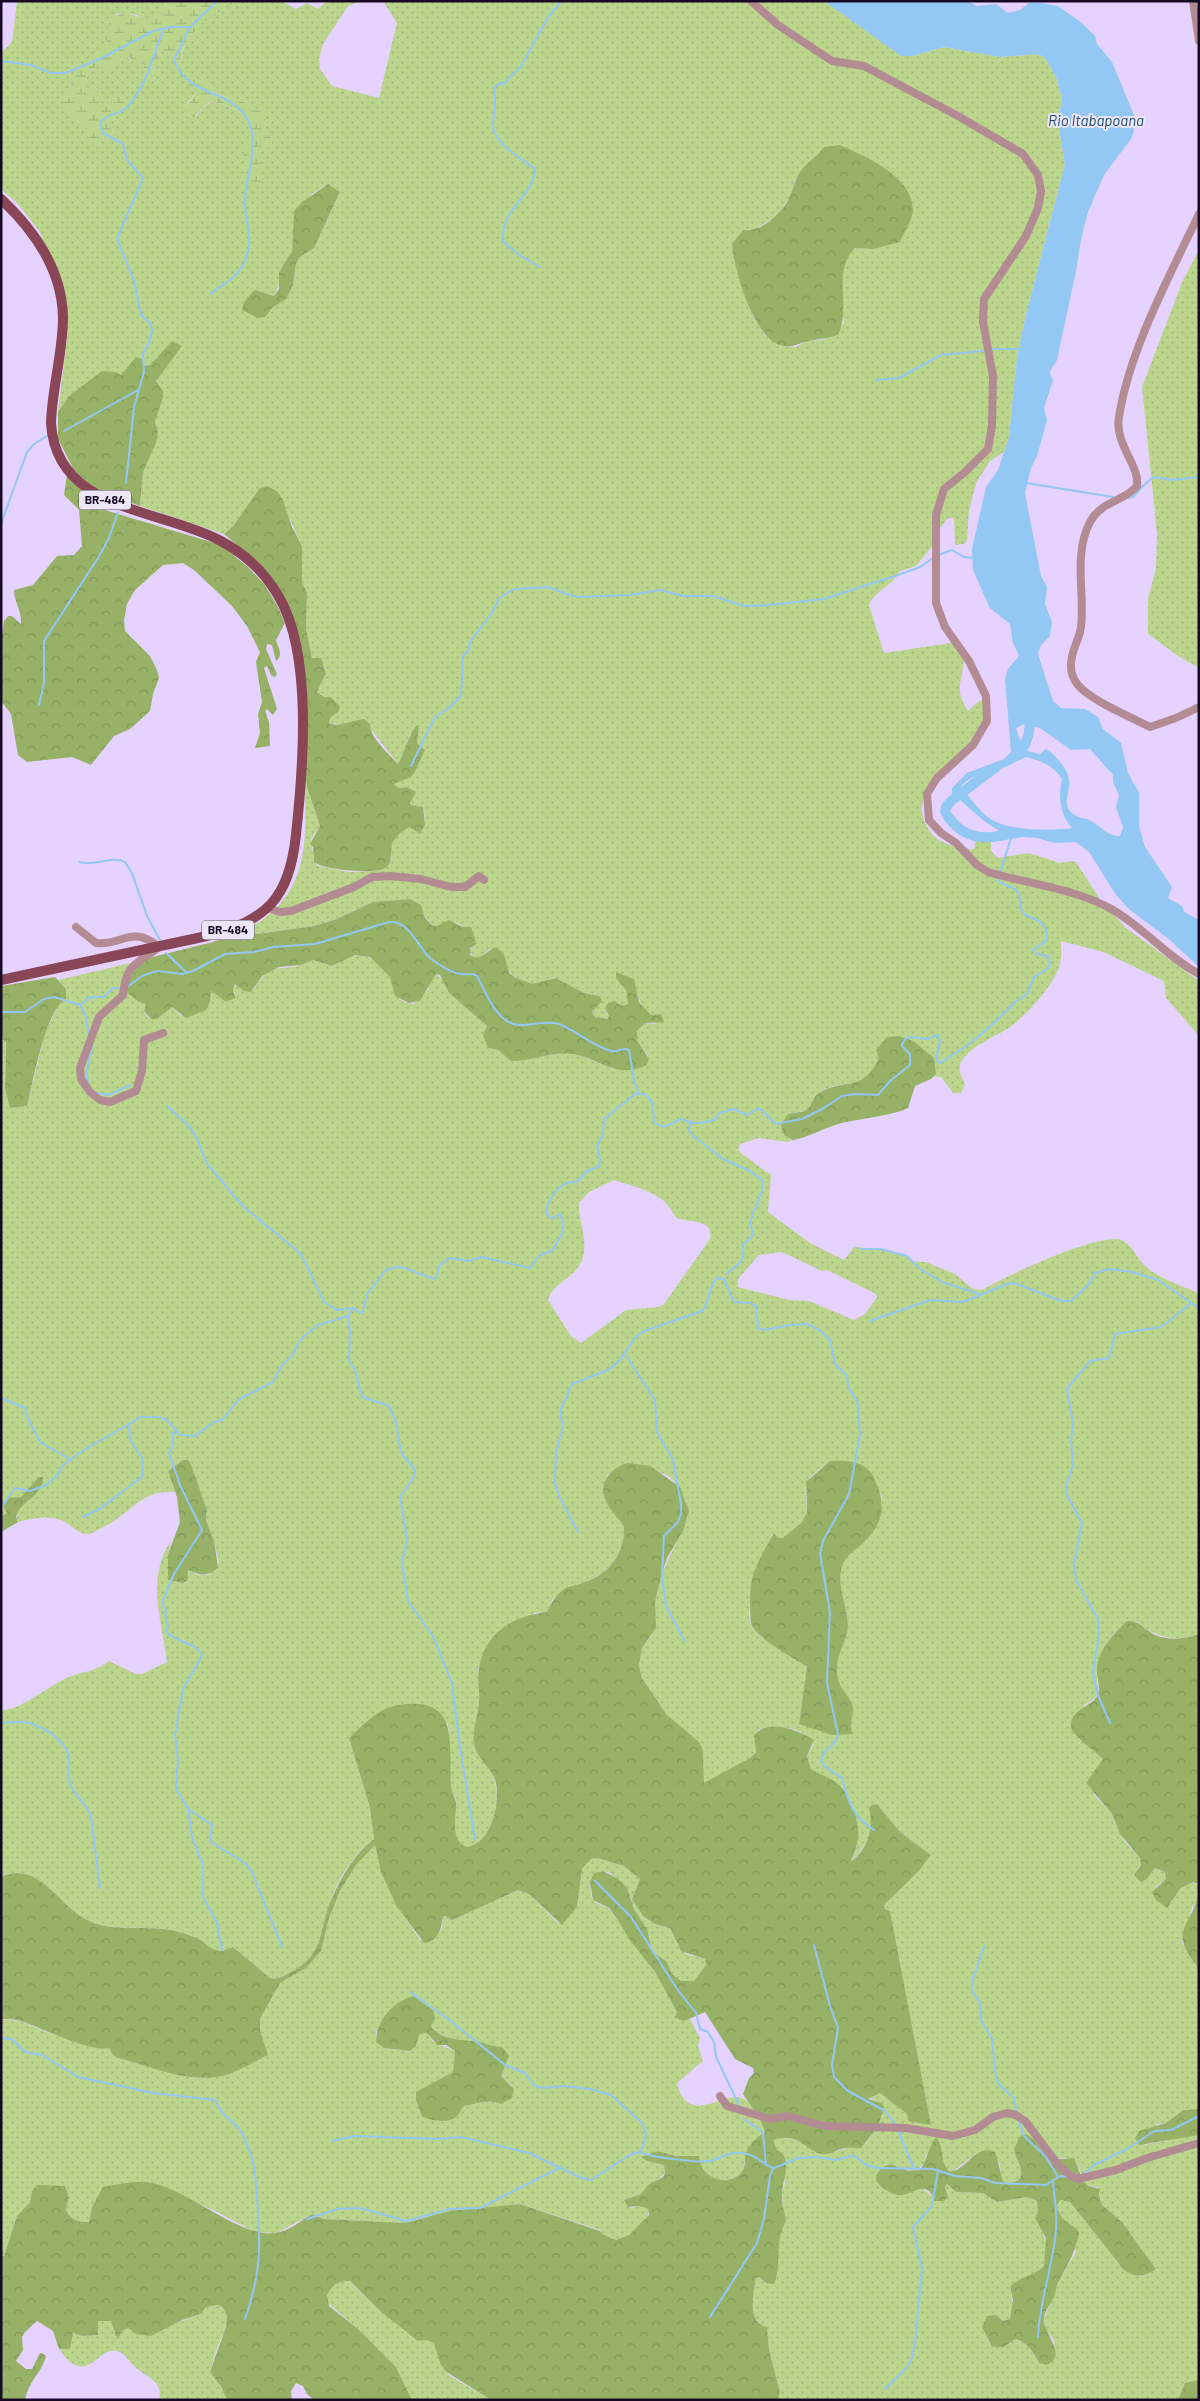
<svg xmlns="http://www.w3.org/2000/svg" width="1200" height="2401" viewBox="0 0 1200 2401" font-family="Barlow,sans-serif">
	<style>
		.grass { fill: url(#grass-dots); fill-rule: evenodd }
		.forest { fill: url(#forest-crowns) }
		.wetland { fill: url(#wetland-marsh) }
		.water { fill: #93c8f5; fill-rule: evenodd }
		.lines { fill: none; stroke-linecap: round; stroke-linejoin: round }
		.stream { stroke: #93c8f5; stroke-width: 2 }
		.river { stroke: #93c8f5; stroke-width: 10 }
		.minor { stroke: #b28b93; stroke-width: 8 }
		.major { stroke: #884657; stroke-width: 10 }
		.labels { text-anchor: middle; stroke-width: 4; stroke-linejoin: round; paint-order: stroke }
		.shield { fill: #ece6f5; stroke: #584c63; stroke-width: 1 }
		.shield-label { font-size: 12px; font-weight: bold; fill: #180a25 }
		.water-label { font-size: 15px; font-style: italic; fill: #1a4b70; stroke: #ece6f5 }
	</style>
	<defs>
		<pattern id="grass-dots" width="8" height="8" patternUnits="userSpaceOnUse" patternTransform="scale(1.25)"><rect width="8" height="8" fill="#bbd58d"/><path d="M2 2h.1M6 6h.1" fill="none" stroke="#a0b67a" stroke-width="1.8" stroke-linecap="round"/></pattern>
		<pattern id="forest-crowns" width="20" height="18" patternUnits="userSpaceOnUse" patternTransform="scale(1.25)"><rect width="20" height="18" fill="#97b266"/><path d="M2 6a3 3 0 1 1 6 0M12 15a3 3 0 1 1 6 0" fill="none" stroke="#819858"/></pattern>
		<pattern id="wetland-marsh" width="20" height="14" patternUnits="userSpaceOnUse" patternTransform="scale(1.25)"><rect width="20" height="14" fill="#bbd58d"/><path d="M1 5h8M5 5V1M11 12h8M15 12V8" fill="none" stroke="#a0b67a"/></pattern>
	</defs>
	<rect width="100%" height="100%" fill="#e6d2ff"/>
	<!-- grass -->
	<g class="grass">
		<path d="M17,1h148l-3,15c-18,8 -24,-4 -37,-3 -3,0 -6,1 -9,1l-12,34 -30,25 2,7 -9,10 -4,11 8,17 12,6 9,18 6,4 4,-5h6l6,-8 -5,-12 4,-7 11,-6 -7,-10 -10,9 -6,-3 -2,-12 -4,-6 -6,3 -6,-4 2,-6 13,-15 11,4 17,-12 5,4 11,-1 2,6v6l9,4 4,-19 4,-5 12,5 2,12 21,26 -9,9 9,14c4,-5 8,-12 14,-14 9,-3 33,10 39,16l2,12 -6,43 16,9 -2,-18 2,-14 11,-7 -1,-6 -9,-8v-19l-6,-1 -12,-8 -26,-8 -8,-10 -19,-6 -6,-5 -5,-11 5,-18 12,-17 40,-26h45l14,8 11,-6 11,6 9,-8h35l-14,5 -25,38 -4,15 1,10 12,17 47,12 18,-75 -14,-22h441l45,31 43,24 32,-9 56,10 35,-3 8,2 4,5 10,18 5,20 -4,24 7,41 -40,155 -8,39 -8,79 -5,15 -14,9 -14,22 -7,28 -2,28 -3,5 -9,1 -1,-27h-6l-8,10 -2,11 -22,27 -16,5c-9,16 -24,19 -31,34l15,48 67,-10c23,15 7,29 9,50 1,6 5,13 8,18l10,-9 8,-4c2,13 -1,27 -9,37 -19,24 -56,42 -55,76 1,10 6,20 14,27 12,9 24,8 36,12l3,-3 -1,-14 17,5v13l7,7 31,-5 31,10 11,-2 5,1 25,39 25,27 73,53v55l-33,-38 -2,-17 -61,-29 -42,-11c0,7 1,15 -1,23 -5,20 -35,54 -53,65 -15,9 -37,18 -46,33 -4,7 1,16 4,22l-4,9h-8l-12,-16 -8,-1 3,-2 -57,-16c-17,35 -29,20 -56,32 -7,4 -11,16 -18,21l-15,2 -6,22 9,5 -5,2 -29,-4 -19,6 -2,5 4,5 29,21 -3,37 42,31 34,17 10,-13 26,2 24,5 7,7 15,1 29,12 18,15 9,1c21,-13 118,-58 139,-50 12,5 15,17 23,25 14,13 37,21 55,28v341c-25,9 -44,3 -63,-13 -4,1 -11,2 -14,5 -12,8 -24,30 -25,43 -2,18 9,25 -13,36l-8,30 14,10 13,14 -5,10 -7,6 4,21 17,18 2,7 11,21 15,16 1,7 -4,4 10,10 8,-11 10,4 2,7 -12,8 16,17c6,-11 14,-25 28,-20l-2,16 -5,8 -10,35 17,25v141l-16,1 -17,13 -9,1 -13,21c19,-3 36,-9 55,-10v245l-14,3 -7,17h-401l3,-8 -11,-42 -2,-22c-20,-5 -14,-34 -11,-50l3,-1 7,6 11,-6 1,-39 8,-17 -3,-10 -1,-19 3,-9 -13,-43c21,-7 36,7 54,14l40,-11 12,-16 6,-20 -3,-4 -11,-5 10,-5 27,20v5l24,7 -41,-213 -5,-3 -1,-4 35,-34 12,-16 -31,-23 -23,-28 -10,38 -16,21c2,-8 7,-17 7,-26 1,-14 -5,-38 -14,-48 -9,-10 -22,-13 -33,-20l-4,-13 7,-12c-12,-18 -36,-20 -56,-14l-3,12 1,10 -6,6 -46,26 -1,-34 -4,-7 -32,-28 -25,-37 -3,-13 3,-17 10,-13 3,-33 7,-29 26,-55c1,-16 -11,-42 -27,-45 -14,-3 -38,1 -53,1 -11,29 4,31 16,53 1,24 -12,43 -34,53 -12,6 -25,9 -36,18 -3,3 -5,9 -7,14l-13,1 -56,55c1,12 2,24 1,35 -2,13 -5,26 -5,38 0,15 18,27 21,41 6,22 -4,61 -28,65 -19,-6 -9,-32 -11,-46 -1,-5 -4,-9 -5,-14 -3,-20 0,-42 -3,-63l-90,6 -9,8 21,70 4,31c-19,14 -32,34 -41,55 -13,32 -7,60 -42,78 -8,4 -13,8 -21,6l-37,-31c-5,1 -9,5 -14,4 -7,-1 -14,-8 -20,-12 -8,-4 -19,-7 -29,-9 -27,-5 -58,3 -83,-10 -28,-14 -49,-61 -86,-43v-167c20,1 49,-26 68,-33 14,-6 27,-5 40,-16l27,13h6l25,-12c-5,-41 -21,-82 3,-120l-2,12v26l18,3 2,-13 10,5h10l11,-12 -5,-22 -8,-21 1,-10 -16,-46 -8,-4 -15,11 7,21c-27,-2 -38,12 -58,27 -8,6 -18,10 -27,15 -11,1 -16,-7 -25,-12 -14,-8 -33,-4 -47,0 -8,-19 26,-22 24,-45l-21,20 -8,1 -6,15 -6,3v-478l5,3 -1,48 5,19 17,-2 18,-73 21,-44 -8,-9 77,-18v36l11,6 -2,7 4,7 9,1 15,-12 9,9 30,-18 -1,-8 16,12 9,-8 -2,-5 3,-5 8,6 10,-1c16,-26 19,-18 44,-23 5,-1 9,-6 15,-6 6,1 13,5 20,6 7,-3 16,-10 24,-11 11,-2 29,14 34,23 7,13 2,24 23,26l14,-14 2,-8 6,-8 7,6 6,13 38,33 -4,9 8,14 7,1 13,11 52,-8 13,1 38,15 29,-2 5,-11 -11,-16v-9l8,-8 10,1 6,-10 -10,1c-16,-12 -12,-30 -28,-41l6,30 -6,2 -5,-3 -12,8 3,5 -5,4 -9,-3 -3,-5 7,-8 1,-8 -16,-3 -28,-15c-7,0 -13,5 -19,6 -20,3 -36,-22 -47,-35l-11,9 -6,-1 -4,-5 3,-6 5,-2c-9,-16 -21,-30 -40,-17l-4,-1 -23,-27 -37,3 -36,17 -23,7 -57,8 -11,-4c65,-34 61,-90 58,-153l16,49 -9,13 3,23 4,4 31,6 22,-1h5l15,-12c-4,-14 6,-27 18,-32l11,7 5,-9 -1,-15 -5,-4 -7,-1 -5,-18 -9,1 -4,-4 21,-12 10,-22 -8,-7 2,-17 -10,10 -1,7 -10,21 -28,-36 -41,-5 1,-5 6,-4 -5,-16 -7,-1 -7,-5 9,-19 -2,-8 -12,-7 -6,-30 1,-36 -5,-9v-37l-14,-31 -54,10 -10,9 -84,-28 3,-34 15,-40 -3,-10 3,-67 -7,10 -6,1 -2,-3 -22,12 -19,-3 -33,24 -11,16 9,-73 -1,-27 -26,-80 -21,-27 -18,-16v-136l11,-11zM840,145l47,25 -14,79 -18,-1 -9,10 -3,14 -1,35 2,16 -21,17 -16,1 -11,6 -15,-1 -16,-11 -11,-16 -14,-42 3,-47 9,1 25,-15 14,-21 4,-15 16,-20zM328,184l12,9 -26,55 -14,9 -4,7 -3,21 -15,19 -6,4 -17,-18 19,6 6,-14 -1,-10 13,-21 2,-40 19,-18zM614,1180c16,5 36,10 50,21 5,5 8,11 12,16 7,7 39,-1 34,22l-46,65 -6,3 -32,3 -45,33 -10,-7 -23,-36c6,-20 30,-22 35,-43 5,-18 -5,-37 -4,-54l10,-11zM782,1252l40,19 5,-1 49,24 1,3 -12,17 -11,6 -45,-19 -20,-1 -51,-13v-8l21,-24zM830,1461l21,2 31,33c0,17 -4,34 -18,45 -6,6 -15,11 -19,18 -13,20 4,47 3,68 -1,17 -14,28 -11,48 1,13 10,24 16,35l-3,15 2,8 -53,-9 8,-57 -47,-31 -9,-10 -2,-11 3,-26 -1,-9 22,-47 5,5h5l19,-16 5,-10 -2,-25 5,-10zM1038,2143c7,13 13,16 28,15 4,2 11,6 13,10 5,11 3,18 19,19l4,18 20,17 34,47 -16,7 -16,-6 -54,-68 -10,-2 -4,7 20,45 -16,27 -16,40 1,9 9,12 1,13 -4,9 -12,1c-6,-10 -12,-22 -24,-24l-11,8 -15,-4 -4,-10 11,-18 7,6 7,-2 3,-13 -3,-19c9,-7 19,-9 28,-15 16,-12 7,-41 -3,-54l3,-6 -1,-11 -10,-4 -30,5 -14,-9 -27,-1 -9,-8 -2,3 2,7 -14,3 -12,-10c-20,5 -21,12 -41,-1l-2,-15 13,-7 24,8 9,-9 2,-9 16,6 4,8 6,4 25,-19 22,10 4,18 4,3c25,-5 10,-19 7,-35z"/>
		<path d="M1199,250v418l-21,-12 -30,-22v-35l8,-31 1,-35 -15,-146 41,-107z"/>
		<path d="M375,1844c8,43 22,61 45,96l13,-1 9,-10 1,-12 3,-1 5,4 6,-2 61,-28 11,4 30,30 18,-17 5,-38 8,-10 7,-1 27,8 16,13 -8,20 11,17 12,8 15,4 8,18 8,8 19,5 1,6 -12,16h-13l-9,-7 -5,-12 -15,-11 -5,-22 -13,-20 -8,-21 -17,-16 -9,-1 -10,11 1,14 5,7 12,5 11,14 11,17 25,33 22,40 -3,6 4,2 12,-1 10,19 -2,8 5,15 -24,20 -2,3c13,44 48,5 67,15 11,5 17,22 21,33 -6,7 -15,16 -19,25 -2,3 -1,8 -2,11 -5,11 -20,15 -31,10 -9,-5 -13,-12 -14,-22h-23l-18,-5 -11,10 17,4 1,8 -24,21 -17,6 7,8 8,-2 9,3v9l-19,17 -13,5 -14,-6 -2,-4 -80,-26 -94,13 -21,6 -81,-4 -12,-5 -35,19 -22,-1 -40,-21 -55,-25 -68,21 -3,15c-11,0 -18,-2 -23,-12l3,-13 -4,-11 -33,5 -2,11 -13,14 -13,40h-3v-237l19,2 29,12 57,16 3,-2 9,11 71,19c30,4 53,-10 79,-22l-8,-25v-11l20,-36 26,-15 15,-17 8,-33 11,-27 16,-26zM380,2023l51,3 5,7 25,9 13,-1 22,6 5,29 11,10 -11,18c-13,-5 -24,0 -37,2l-9,12 -17,3 -17,-7 -5,-13 37,-29 2,-21 -22,-9 -4,-7 -5,-2 -5,2 -9,16 -22,-2 -12,-8v-9z"/>
		<path d="M349,2281l30,29 55,33 11,28 5,5 41,24 -80,-1 -15,-32 -38,-38 -31,-27c-1,-14 9,-21 22,-21z"/>
		<path d="M218,2305c18,10 4,30 -1,43 -3,8 -5,16 -7,24l12,16 5,12h-68c5,-20 -14,-23 -25,-34 -6,-6 -9,-13 -17,-15 -19,-6 -30,39 -58,-2l3,1 9,-9 2,-8 9,3 16,-1v-14h13l5,10h6l6,-3 43,-3 30,-11 5,-7z"/>
	</g>
	<!-- forest -->
	<g class="forest">
		<path d="M840,145c26,12 71,30 73,64 0,10 -9,24 -13,33l-27,7 -18,-1c-24,24 -3,60 -17,87 -10,3 -20,4 -30,6 -9,2 -15,7 -25,5 -29,-5 -49,-77 -51,-102l11,-14c20,2 41,-18 48,-36 3,-7 4,-15 9,-22 7,-10 17,-15 24,-25z"/>
		<path d="M328,184l12,8 -26,56 -14,9 -4,7 -3,21 -7,14 -14,9 -7,9 -7,1 -16,-8 2,-8 11,-12 19,6 5,-7v-17l13,-21 2,-40 8,-9z"/>
		<path d="M172,341l10,5 -26,35 7,10v6l-8,25 3,10 -2,11 -13,29 -3,34 -44,-16 -22,-20 -16,-31v-27l11,-16 33,-25 14,1 5,3 15,-18 6,2 3,7 5,-1z"/>
		<path d="M67,474l38,36 116,35 27,22 17,18 13,22 7,16 -9,17c2,8 8,14 0,21l-4,-16 -5,-1 -1,5 11,25 -2,3 -4,-2 -4,-9 -3,2 13,41 -4,6 -6,-6 -2,2 4,11 1,24 -15,2 5,-15 -2,-19 4,-12 -6,-40 4,-10 -13,-26 -15,-20 -38,-36 -11,-7 -20,2 -28,25 -8,14 -3,16 1,11 25,25 7,14 2,8 -6,16 -3,17 -20,18 -16,7 -23,29 -19,-8 -45,5 -9,-7 -7,-41 -10,-13v-59l3,-21 4,-5h4l9,8c1,-13 -7,-22 -7,-34l19,-5 24,-29 17,-1 8,-9 -3,-36 -15,-15z"/>
		<path d="M267,486l11,6 5,8 9,27 10,19v37l5,9 -1,36 6,30h9l5,15 -9,19 7,5h7l9,10 -2,5 -8,6 -1,5c8,5 25,-3 35,-4l6,5c0,14 19,30 28,40 7,-12 11,-31 19,-39l2,1 -2,17 8,7 -10,22 -4,5 -17,7 4,4 9,-1 9,5 -6,11 2,2 11,2 2,18 -5,9 -11,-7 -10,7 -7,9 -2,20c-3,3 -5,6 -10,7 -11,3 -57,0 -66,-8l-1,-15 -3,-3 10,-18c-5,-16 -11,-31 -15,-47 -4,-18 -1,-40 -1,-58 -2,-94 -3,-125 -80,-187l10,-9 26,-37z"/>
		<path d="M410,899l11,6 4,13 8,8h4l12,-6 14,7h8l6,17 -7,4v7c11,7 16,-4 26,-8l8,7 5,19 7,5 16,6 24,-6 28,15 16,3 2,5 -10,11 3,5 12,2 2,-3 -4,-8 3,-5 6,-2 9,5 5,-2 -2,-14 -10,-12v-6l18,7 5,23 12,13 10,-1 3,8 -19,1 -8,8v9l12,19 -2,6c-30,15 -46,-6 -74,-11 -22,-3 -40,7 -62,7l-13,-11 -10,-2 -5,-13 4,-9 -38,-33 -9,-18 -4,-1 -16,27 -11,2 -14,-7 -5,-19 -20,-20 -15,-2 -23,11 -19,-6 -12,5 -22,2 -17,9 -11,16 -7,-1 -9,-7 -2,5 2,9 -9,4 -15,-11 -1,11 -4,8 -20,8 -14,-11 -15,12h-6l-7,-8 2,-7 -7,-2 -14,-11 1,-16 18,-16 69,-17 33,-12 11,4 57,-8 23,-7 36,-17z"/>
		<path d="M55,977l11,12v10c-21,11 -33,84 -39,107l-17,2 -5,-19 1,-47 -5,-4v-52z"/>
		<path d="M899,1036l14,5 21,17 2,16 -5,5 -16,7 -7,22c-13,7 -50,11 -66,15 -17,4 -32,14 -49,17l-9,-5 -3,-10 6,-10c6,-4 13,-1 19,-5 7,-5 7,-14 14,-18 26,-14 42,1 59,-34l-3,-8 11,-13z"/>
		<path d="M183,1460h5l3,4 16,46 -1,10 8,21 4,26c-11,11 -18,8 -30,3l-1,11 -4,2 -15,-3v-26l12,-32 -3,-25 -9,-26z"/>
		<path d="M830,1461c17,-1 38,0 45,19 10,22 10,40 -8,59 -9,10 -21,14 -25,28 -6,19 6,40 6,60 -1,16 -13,28 -11,47 1,14 11,19 15,30 4,10 -5,20 1,30l-21,1 -33,-11 8,-57c-15,-10 -46,-26 -55,-41 -3,-4 -2,-43 0,-48 5,-16 14,-31 22,-45l4,5h5l19,-16 5,-10 -1,-30z"/>
		<path d="M628,1463l22,3 30,21 9,24 -5,18 -17,29 -5,15 -7,29 1,26 -14,20 -3,17 3,13 25,37 32,27 4,8 1,33 46,-25 6,-6 -2,-17c15,-17 44,-5 60,5l-7,16 4,13c11,7 25,10 33,21 9,11 16,35 14,49 -1,8 -5,16 -7,23 17,-14 23,-33 18,-54l3,-3 5,-1 23,28 31,23 -12,16 -35,34 1,4 5,2 41,214 -22,-4 -3,-8 -26,-20 -12,6 14,4 2,4 -6,20 -17,21c-7,0 -14,-1 -20,1 -5,1 -9,5 -14,5 -19,2 -26,-24 -54,-14l4,10c17,7 5,31 5,44 -1,10 3,18 4,27 -13,25 -3,44 -12,63l-8,-1 -7,-6 -3,1c-3,16 -9,46 11,49l2,23 11,42 -2,7 -287,1 -46,-29 -5,-8 -6,-20 -7,-3 -9,1 -39,-31 -29,-29c-13,0 -17,4 -23,14l2,11 29,23 38,38 16,33h-98l-7,-6 -4,-8 -7,-3 -5,8 1,9h-65l-5,-12 -12,-16 16,-45 1,-11 -4,-8 -5,-3 -12,2 -5,7 -19,6 -31,16 -15,-2 -8,-6 -6,3 -3,6 -3,-1 -5,-15h-13v14l-16,1 -9,-3 -3,16h-11l-6,-18 -16,-10 -12,11 -3,5 1,13 -7,11 10,8h6l8,-16 4,1 2,3c-5,16 -18,25 -21,43h-24v-144h3l13,-40 13,-14 2,-11 5,-6 28,1 4,11 -3,13c5,10 12,12 23,12l3,-15 11,-20c13,-2 29,-6 42,-5 40,3 92,56 130,51 12,-1 27,-13 37,-19l12,5 81,4 45,-12 70,-7 80,27 2,3 14,6 13,-5 20,-20 -1,-6 -9,-3 -11,1 -4,-7 17,-6 7,-9 15,-8 2,-4 -1,-8 -17,-4 -6,-4 17,-6 18,5h23c1,10 5,17 15,22 10,5 26,1 30,-10 2,-5 0,-11 2,-16 4,-9 12,-15 19,-20l-5,-13 -17,-25 6,-16 5,-5 -1,-5 -18,-9 -30,-47 -21,9 -10,-3 3,-6 -22,-40 -26,-33 -10,-17 -10,-14 -16,-8 -3,-18 4,-9 9,-2 15,8 9,9 7,21 13,20 5,22 15,11 5,12 9,7h13l12,-16 -1,-6 -24,-8 -11,-23 -15,-4 -12,-8 -11,-17 8,-20 -16,-13 -27,-8 -6,1 -9,10 -5,38 -15,18 -33,-31 -11,-4 -61,28 -6,2 -5,-4 -3,1c-2,11 -4,24 -19,26l-28,-38 -15,-33 -6,-27 -19,20 -16,26 -11,27 -8,33 -15,17 -26,15 -20,36v11l8,25c-13,6 -25,14 -39,19 -37,12 -75,-7 -111,-16l-5,-3 -4,-7c-17,5 -70,-21 -88,-27 -6,-2 -14,-2 -20,-2v-142c37,-18 58,29 86,43 25,13 56,5 83,10 10,2 21,5 29,9 6,4 13,11 20,12 5,1 9,-3 14,-4l37,31c9,2 13,-2 21,-6 35,-18 27,-43 41,-74 10,-22 22,-44 42,-59l-4,-31 -21,-70c23,-21 35,-36 69,-34 42,2 30,52 33,80 0,7 4,13 5,19 1,13 -7,38 11,44 24,-4 33,-42 29,-64 -3,-14 -20,-25 -22,-39 -2,-13 4,-29 5,-42 1,-11 -2,-23 0,-34 6,-36 34,-52 68,-56 4,-9 8,-16 16,-22 7,-5 17,-5 25,-9 23,-9 37,-30 36,-54 -5,-9 -14,-16 -18,-26 -9,-17 5,-34 22,-38z"/>
		<path d="M39,1477h4c0,21 -23,23 -27,40l2,5 -17,10v-16l6,-3 -4,-8 5,-7 13,-1z"/>
		<path d="M1127,1621c13,-1 18,9 28,14 14,6 30,4 44,-1v250l-6,-2 -12,6 -14,20 -11,-8 -4,-8 14,-13 -1,-7 -10,-4 -8,11 -6,3 -7,-7 7,-10 -1,-7 -20,-24 -8,-20 -26,-31 17,-24c-7,-7 -31,-24 -32,-32 -2,-15 17,-20 24,-28 8,-10 1,-20 2,-30 0,-18 18,-37 30,-48z"/>
		<path d="M1199,1889v79c-34,-40 -5,-40 0,-79z"/>
		<path d="M413,1996l20,14 2,9 -4,7c5,12 32,15 43,15 10,1 18,6 28,6l7,9 -8,20 13,13 -2,9 -11,6c-13,-5 -24,0 -37,2 -3,3 -4,7 -7,10 -7,8 -27,5 -35,0l-6,-15v-9l37,-20 2,-21 -9,-6h-9l-8,-10 -4,-2 -6,2 -3,11 -6,5 -26,-3 -8,-6c0,-22 17,-40 37,-46z"/>
		<path d="M1199,2109v26l-60,10 -4,-7 4,-7 27,-8 17,-13z"/>
		<path d="M1025,2134c14,5 16,22 28,25 6,1 14,-1 21,-1l9,23 6,5 11,3 -1,6 3,10 20,17 34,47c-12,8 -20,9 -32,1l-54,-68 -10,-2 -4,7 6,11 15,11 2,4c-4,20 -10,29 -19,46 -4,6 -4,12 -6,18 -4,8 -9,13 -10,21 -3,13 26,38 2,47l-7,-2c-5,-10 -12,-22 -24,-24l-11,8h-12l-10,-20 5,-11 9,-1 7,6 7,-2 3,-19 -3,-13c9,-11 24,-10 34,-21l2,-28 -11,-20 3,-6 -1,-11 -10,-4 -30,5 -14,-9 -27,-1 -9,-8 -2,3 3,10 -4,4h-10c-6,-22 -19,-8 -32,-6 -9,1 -23,-8 -26,-15 0,-10 7,-13 15,-16l18,7 11,-1c7,-10 8,-22 16,-33 9,10 3,24 13,34 16,3 25,-28 46,-19l8,29 5,3c24,-5 9,-19 6,-35l6,-13z"/>
		<path d="M1199,2380v20h-21l7,-17z"/>
	</g>
	<!-- wetland -->
	<path class="wetland" d="M165,1h72c-24,17 -53,28 -57,61l5,11 6,5 19,6 8,10 26,8 12,8 12,2 -6,17 9,9 1,7 -11,6c-2,11 2,21 0,32l-5,4 -6,-1 -5,-5 1,-19 -3,-5 8,-26 -2,-12c-6,-7 -31,-20 -40,-16 -8,4 -11,13 -19,17l-4,-5 -1,-7 11,-14c-9,-10 -25,-24 -23,-38l-12,-5 -4,5 -6,25 -7,-4v-12l-2,-6 -6,3 -10,-6 -17,13 -11,-5 -13,15 -2,6 6,4 5,-3 5,6 3,12 5,3 10,-9 7,-1 3,5c-4,9 -13,10 -18,19l5,12v7l-12,1 -5,5 -5,-4 -9,-18 -12,-6 -8,-17v-6l13,-15 -2,-7c9,-12 26,-17 33,-31l-3,-5 7,-19 14,-6c12,5 25,9 37,3z"/>
	<!-- water -->
	<path class="water" d="M824,1h143l10,5 19,-2 12,9 12,-3 9,-7h11l18,3 24,17 13,13 2,8 15,18 22,53v16l-3,8 -27,36 -16,37 -7,27 -5,32 -19,89c-5,9 -10,10 -4,20l-9,28 3,12 -10,36 -6,12 -6,25 16,83 6,11 -2,17 7,18 -2,14 -9,9 -3,9 15,47 8,7 24,1 13,8 5,12 18,14 7,30 11,20v33l6,21 27,40 -4,11 14,8 2,6 15,8v47l-29,-27 -40,-30 -14,-15 -27,-43 -13,-10 -21,1 -18,-5 -30,-2 -23,-15 -32,-28v-5l15,-15 37,-14 7,-7 -6,-73 3,-10 11,-13 -6,-13 -3,-19 -20,-16 -17,-38 -1,-21 14,-62 12,-17 11,-33 8,-79 8,-39 40,-155 -7,-41 4,-24 -5,-20 -10,-18 -4,-5 -8,-2 -35,3 -56,-10 -32,9h-11zM1024,724l16,4 31,22 19,-1 23,26v7l6,13 -3,12 7,20 -3,9c-12,0 -18,-8 -27,-14 -7,-5 -14,-3 -21,-9 -11,-9 -1,-22 -3,-33 -1,-11 -14,-26 -23,-31l-6,5 -13,-3 -8,-13 -3,-10zM1026,757c15,4 27,8 36,22 -4,18 -2,36 10,49 -21,3 -58,3 -78,-7 -13,-7 -22,-22 -33,-33 5,-13 27,-13 39,-19 9,-3 17,-8 26,-12z"/>
	<g class="lines">
		<!-- stream -->
		<g class="stream">
			<path d="M1,61l30,4 20,8h14l37,-15 51,-27 17,-4h20"/>
			<path d="M540,267l-21,-12 -16,-14c-2,-33 28,-42 32,-70l-1,-3c-14,-10 -42,-25 -41,-45 1,-13 4,-22 1,-35l6,-5 5,1c3,-8 10,-10 15,-17 15,-22 22,-47 42,-66"/>
			<path d="M210,294c13,-10 27,-16 34,-31 12,-27 0,-37 1,-63 1,-27 18,-61 -1,-86 -19,-25 -58,-19 -70,-54l16,-33 27,-26"/>
			<path d="M993,349h28"/>
			<path d="M876,380l23,-2 42,-23 42,-4"/>
			<path d="M64,431l74,-41"/>
			<path d="M126,483l8,-76 10,-35 -1,-18 7,-14 2,-10 -2,-7 -9,-8 -7,-34 -17,-42 26,-61 -16,-18 -4,-16 -20,-11 -3,-10c6,-10 22,-8 29,-18 19,-22 24,-51 35,-77"/>
			<path d="M1026,483l87,14"/>
			<path d="M1127,498l6,-1 14,-15 7,-5 17,3 28,-3"/>
			<path d="M1,524l26,-72 7,-8 13,-8"/>
			<path d="M941,554l11,-4 12,7 9,1"/>
			<path d="M39,705l5,-22v-42l54,-83 11,-20 9,-26"/>
			<path d="M411,766l24,-49 14,-9 12,-12 2,-40 5,-5 2,-9 22,-29 7,-15 15,-9 34,-2 21,8 11,2 50,-2 30,-5 23,6h30l31,10 25,-1 55,-6 80,-26 16,-6 13,-9"/>
			<path d="M79,862c16,5 32,-7 46,0l7,11 15,43 13,24"/>
			<path d="M1000,873l12,-38"/>
			<path d="M166,953l21,20"/>
			<path d="M127,987l15,-11 15,-5 25,3 11,-3 32,-17 29,-2 19,-5 42,-3 74,-22c21,-2 28,25 42,37 7,5 22,15 31,15 6,1 9,-2 15,2 8,16 22,51 44,49 14,0 24,-5 38,-1 18,7 33,22 52,27 7,2 11,-5 18,-1l5,31 5,13"/>
			<path d="M80,1005l10,-8h14l9,-9h9"/>
			<path d="M80,1005l5,9 4,22"/>
			<path d="M1,1012h24l19,-13 10,-2 26,8"/>
			<path d="M89,1085l-3,-12 6,-27"/>
			<path d="M97,1093l12,2 21,-10"/>
			<path d="M167,1106l23,21 8,14 8,21 27,33 12,13 56,46 23,48 13,8 16,-2 7,5 3,-1 4,-18 19,-24 11,-3 7,1 30,11 3,-2 2,-11 11,-8 19,3 12,-4 49,11 10,-13 12,-4c7,-12 16,-22 8,-37l-8,5 -6,-6c1,-15 15,-33 31,-31l9,-10 13,-6 1,-6 -3,-14 6,-11 1,-16 31,-25h10l7,8 2,19c9,12 17,1 27,-2l12,4h7l14,-3 6,-7 13,-4 14,6 12,-7 17,16 26,-5 22,-11 18,-12 13,-2 23,1 12,-14 20,-16v-11l-8,-8c2,-14 17,-7 25,-7 4,0 7,-4 11,-4l2,6 -4,19 4,3 28,-18 26,-22 21,-21 12,-8 7,-17c9,-6 20,-8 14,-21l-12,-2 -3,-4 14,-10c1,-17 -9,-20 -22,-25l-4,-6 -2,-16 -6,-5 -14,-6v-4"/>
			<path d="M691,1122l-2,8 3,5 31,24 27,12 12,9v11l-12,31 3,13 -10,10c1,20 -3,16 -16,29"/>
			<path d="M861,1249h19l27,7 13,13 22,13 37,12"/>
			<path d="M724,1279l10,23 16,1 6,3 2,22 6,2 26,-5 17,-1 12,6 11,10 5,24 12,12 1,11 10,16 2,32 -11,59 -26,47 -3,12 10,60 -3,70 11,51c-2,13 -16,15 -17,27l3,5 18,12c6,24 10,38 32,52"/>
			<path d="M352,1310l-4,6 2,16 -1,29 6,9 7,27 27,9 6,13 6,34 14,17 -2,8 -13,19 7,42 -5,23 6,39 26,37 18,46 8,63 15,93"/>
			<path d="M870,1321l60,-21 33,2 47,-19 7,1 44,17h10l18,-17 6,-11 15,-4 22,3 26,8 41,28"/>
			<path d="M624,1353l31,47 2,32 16,28 8,44v10l-3,8 -14,14 -2,40 4,30 19,36"/>
			<path d="M1,1398l24,10 3,11 12,23 31,18"/>
			<path d="M177,1432l-4,1v13l-4,7 11,32 22,45 -28,44 -12,29 4,8 -1,5 3,10 -2,6c9,10 33,11 36,24l-19,33 -8,46 3,25 -2,25 1,6 11,17 4,29 11,28v32l14,26 5,27"/>
			<path d="M1,1508l14,-20 15,3 16,-6 11,-9 5,-10 17,-13 62,-36h16l10,3 13,15 15,1 19,-14 8,-2 16,-20 35,-18 10,-18 9,-8 8,-16 9,-8 9,-7 30,-9"/>
			<path d="M83,1517l18,-9 42,-32 -1,-18 -12,-18 -1,-16"/>
			<path d="M578,1532l-19,-36 -4,-13 1,-31 7,-25 -3,-16 12,-27 36,-14 11,-9 16,-23 7,-6 60,-21c9,-10 5,-23 15,-33l7,1"/>
			<path d="M1,1723c8,0 16,-2 24,-1 16,3 41,18 44,35 1,10 -3,17 1,27 5,12 17,20 21,33l9,71"/>
			<path d="M1110,1723l-13,-30 -4,-21 6,-38 -1,-15 -22,-39 -2,-16 8,-41 -15,-28 -1,-9 7,-21 -2,-24 2,-17 -6,-35 23,-28 19,-3 6,-24 46,-7 30,-24"/>
			<path d="M188,1809l24,16 -2,14 1,3 34,21 6,7 31,77"/>
			<path d="M595,1881l36,36 46,72 19,24 4,16 8,3 6,10 2,15 23,48"/>
			<path d="M814,1945l16,61 8,22 -6,37 2,12 14,14 37,20 11,14"/>
			<path d="M984,1946l-12,36v9l8,12 1,17 11,19 4,39 3,7 15,13 3,15"/>
			<path d="M1,2038l11,1 13,13 17,3 36,22 75,16 62,7c5,12 12,18 22,26 5,4 9,17 12,23 6,16 7,33 8,49 4,47 4,76 -12,121"/>
			<path d="M744,2119l19,13 3,33"/>
			<path d="M1018,2119l6,17 22,21 12,20"/>
			<path d="M898,2130l16,39"/>
			<path d="M333,2141l21,-5 83,3 24,-2 68,16 50,24 12,3 37,-24 13,-5 5,-15 -3,-12 -32,-29 -21,-6 -26,-3 -22,2 -8,-3 -9,-12 -20,-8 -53,-43 -42,-30"/>
			<path d="M641,2152c5,5 59,11 68,9 12,-2 19,-10 34,-8 15,2 18,11 31,15l24,-10 18,-1 20,3 15,-4 5,1 10,8 11,3 56,1 22,7 26,2 14,5 51,2 14,-9 6,1"/>
			<path d="M1083,2175l11,-10 35,-17 25,-17 17,-1 28,-14"/>
			<path d="M307,2219l31,-10 22,-1 46,13 44,-12 30,-1 81,-41"/>
			<path d="M710,2317l47,-74 7,-24 6,-43 3,-8"/>
			<path d="M1038,2337c1,-33 13,-65 17,-98 3,-19 0,-39 -2,-57"/>
			<path d="M885,2389l21,-21 5,-7 4,-18 7,-75 -9,-41 19,-21 6,-36"/>
		</g>
		<!-- river -->
		<g class="river">
			<path d="M1017,755c12,-10 14,-29 12,-44"/>
			<path d="M996,767l-45,34 -5,6 -1,5c10,17 25,27 46,25 9,0 18,-4 27,-4"/>
		</g>
		<!-- minor -->
		<g class="minor">
			<path d="M751,1l27,24 54,36 32,5 94,50 65,38 15,21 3,16 -3,17 -12,28 -42,63 -1,23 10,54 -1,50 -4,23 -24,24 -20,16 -8,26v88l9,24 24,34 17,35 1,25 -14,24 -36,33 -10,16 2,26 12,13 15,10 21,22 11,7c40,12 89,17 125,38 31,18 54,47 86,64"/>
			<path d="M1193,1l6,40"/>
			<path d="M1199,214c-29,61 -70,137 -80,203 -5,27 21,48 18,69 -13,16 -35,14 -47,36 -17,33 -5,70 -9,105 -2,14 -11,25 -10,40 0,6 3,13 7,18 12,15 53,32 72,42l26,-9 23,-11"/>
			<path d="M268,908l12,4 11,-1 63,-24 18,-10 18,-1 31,3 30,8h14l14,-11 5,4"/>
			<path d="M76,927l20,16c27,3 35,-19 63,4 -24,18 -33,17 -36,48l-24,22 -19,51 1,11 9,13 10,8 10,2 26,-11 6,-20 2,-31 19,-7"/>
			<path d="M720,2096l7,10 43,13 17,-3 38,10 81,2 47,8 22,-6 18,-13 14,-4 9,2 9,6 34,45 12,10 7,3 38,-9 31,-12 52,-15"/>
		</g>
		<!-- major -->
		<path class="major" d="M1,199c33,31 61,71 62,118 0,36 -11,71 -12,106 5,88 109,86 168,117 25,13 46,32 60,57 34,58 24,172 17,238 -7,64 -29,85 -89,101l-206,44"/>
	</g>
	<g class="labels">
		<!-- shield labels -->
		<g class="shield">
			<rect x="79" y="490.5" width="52" height="19" rx="4"/>
			<rect x="202" y="920.5" width="52" height="19" rx="4"/>
		</g>
		<g class="shield-label">
			<text x="105" y="504">BR-484</text>
			<text x="228" y="934">BR-484</text>
		</g>
		<!-- water labels -->
		<g class="water-label">
			<text x="1096" y="126">Rio Itabapoana</text>
		</g>
	</g>
	<!-- border -->
	<rect width="1200" height="2401" fill="none" stroke="#180a25" stroke-width="5"/>
</svg>
